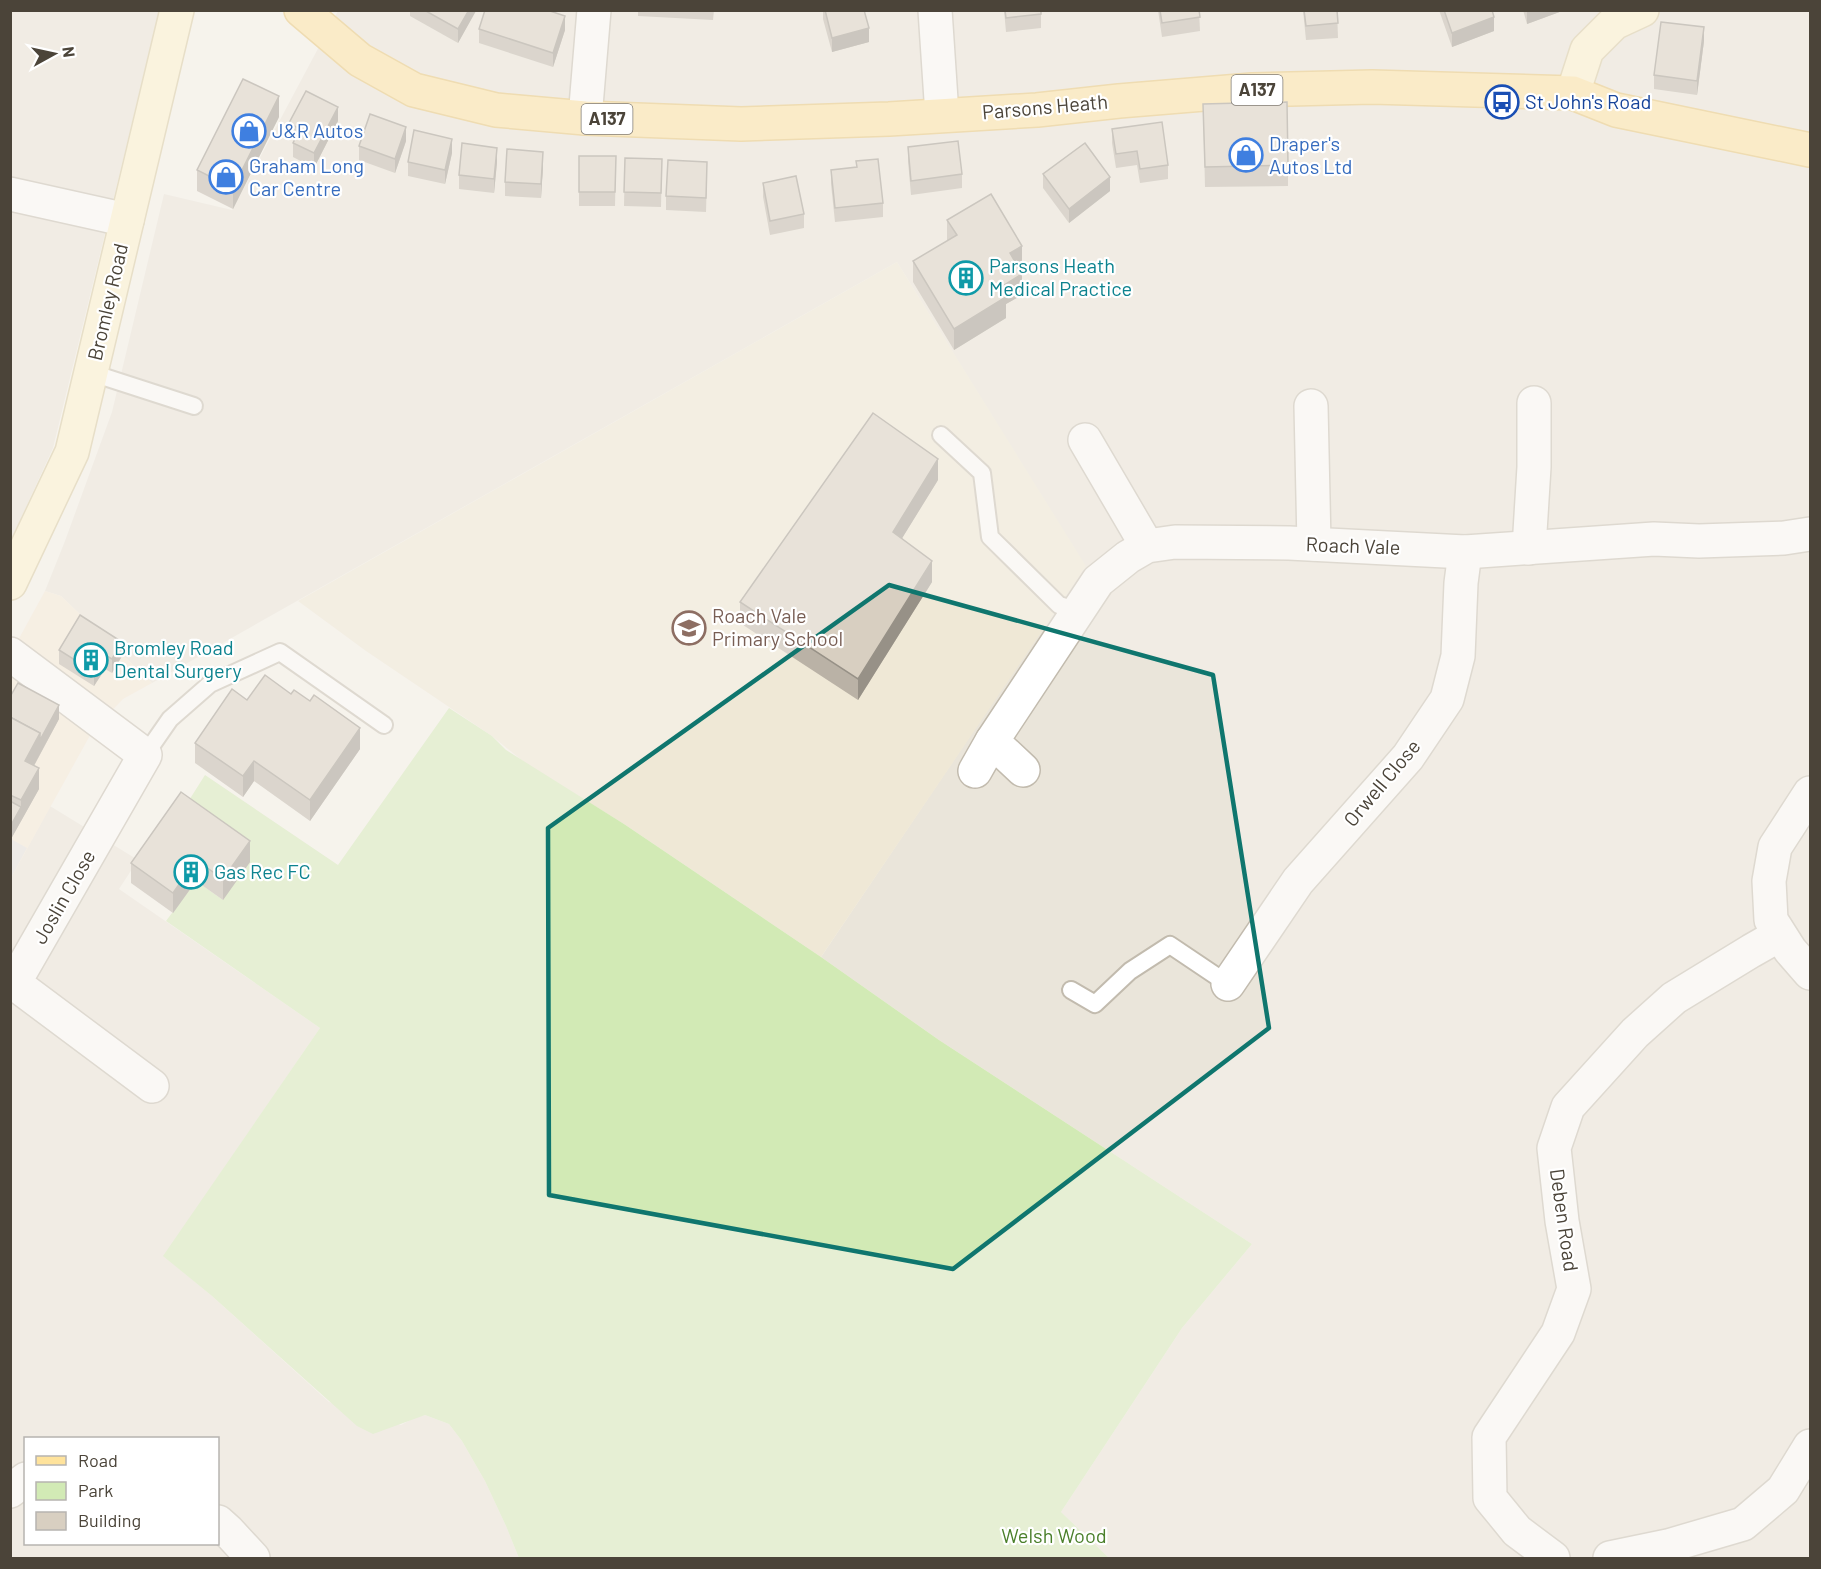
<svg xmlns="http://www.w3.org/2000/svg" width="1821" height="1569" viewBox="0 0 1821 1569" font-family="Barlow,sans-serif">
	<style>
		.residential { fill: #eae5da; fill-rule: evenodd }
		.commercial { fill: #f7ead8 }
		.education { fill: #efe8d6 }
		.green { fill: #d2eab5 }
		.parking { fill: #e5e3e0 }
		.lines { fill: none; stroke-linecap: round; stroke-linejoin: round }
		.lane-casing { stroke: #c2bbae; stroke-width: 20 }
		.street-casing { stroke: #c2bbae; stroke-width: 36 }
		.secondary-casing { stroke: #d6c79b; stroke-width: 36 }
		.primary-casing { stroke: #e6c16a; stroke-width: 36 }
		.lane { stroke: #fff; stroke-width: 16 }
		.street { stroke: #fff; stroke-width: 33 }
		.secondary { stroke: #fff3cd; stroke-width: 33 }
		.primary { stroke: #ffe39c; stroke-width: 33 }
		.wall { fill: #bab2a6 }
		.shaded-wall { fill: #979187 }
		.building { fill: #d8cfc1; stroke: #979187; stroke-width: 1.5 }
		.marked { fill: none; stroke: #0f766e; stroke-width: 4.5; stroke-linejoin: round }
		.labels { text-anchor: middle; stroke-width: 4.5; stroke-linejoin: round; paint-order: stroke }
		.shield { fill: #fff; stroke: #817c74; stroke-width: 1.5 }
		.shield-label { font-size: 18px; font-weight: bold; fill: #4b4439 }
		.transit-label { font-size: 20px; fill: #164399; stroke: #fff; text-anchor: start }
		.street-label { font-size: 20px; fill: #4b4439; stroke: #fff }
		.shop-label { font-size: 20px; fill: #366cbe; stroke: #fff; text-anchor: start }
		.culture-label { font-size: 20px; fill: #0d838f; stroke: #fff; text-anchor: start }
		.education-label { font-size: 20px; fill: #785e54; stroke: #fff; text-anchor: start }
		.park-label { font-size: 20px; fill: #4a7f2a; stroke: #fff }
	</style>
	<rect width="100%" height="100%" fill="#f6f3ec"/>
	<!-- residential -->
	<g class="residential">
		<path d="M11,11h148l-106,437 -42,92z"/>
		<path d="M338,11h1472v1547h-701l-48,-46 121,-184 70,-84 -313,-204 -118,-83 264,-391 -188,-304 -745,421 -91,-87 -16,-5 20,-50 47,-129 52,-218 68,16z"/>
		<path d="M50,806l88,54 -19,29 201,139 -156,228 48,40 117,106 72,23 13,-7 11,-3 24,9 13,17 23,40 21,45 13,32h-508v-680zM26,1438h192v106h-192z"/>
	</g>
	<!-- commercial -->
	<path class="commercial" d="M45,591l16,5 91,87 -29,16 -30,31 -82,148v-225z"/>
	<!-- education -->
	<path class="education" d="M897,262l189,304 -265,391 -197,-133 -100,-62 -32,-26 -126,-85 -68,-50z"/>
	<!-- green -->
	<path class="green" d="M449,708l43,28 14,14 118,74 197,133 118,83 313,204 -70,84 -121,184 48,46h-590l-13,-32 -21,-45 -23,-40 -13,-17 -24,-9 -52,19 -16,-8 -145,-130 -49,-40 157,-228 -154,-107 30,-40 27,19 -42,-87 24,-38 133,90z"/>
	<!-- parking -->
	<path class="parking" d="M11,839l16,9 -16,30z"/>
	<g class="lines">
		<!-- lane casing -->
		<g class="lane-casing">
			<g id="lane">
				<path d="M92,373l102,33"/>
				<path d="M941,435l41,38 8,64 69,68 19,6"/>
				<path d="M145,755l25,-36 40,-35 70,-32 104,73"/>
				<path d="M1071,990l24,14 35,-33 40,-26 58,39"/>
			</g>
		</g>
		<!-- street casing -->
		<g class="street-casing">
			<g id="street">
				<path d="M935,10l7,105"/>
				<path d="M585,118l9,-108"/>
				<path d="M10,194l117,26"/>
				<path d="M1311,406l3,138"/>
				<path d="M1085,440l62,106"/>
				<path d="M1529,548l5,-81v-64"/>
				<path d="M10,654l135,101 -131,228 138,103"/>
				<path d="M1023,770l-31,-29 106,-160 30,-24 19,-11 28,-4 114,1 176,9 189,-13 45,2 85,-3 26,-4"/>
				<path d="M975,771l17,-30"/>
				<path d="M1810,793l-35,54 -6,34 2,39 19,30 20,23"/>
				<path d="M1228,984l70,-103 110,-124 39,-58 11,-43 3,-73 4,-31"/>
				<path d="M10,1491l16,-12"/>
				<path d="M218,1522l10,9 25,27"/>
				<path d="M1553,1558l-36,-27 -27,-33 -1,-61 69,-104 16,-44 -12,-68 -8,-73 14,-41 67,-74 39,-35 77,-47 28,-16"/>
				<path d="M1610,1558l58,-12 75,-22 40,-34 27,-44"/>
			</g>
		</g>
		<!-- secondary casing -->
		<g class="secondary-casing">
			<g id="secondary">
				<path d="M1573,93l14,-43 27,-27 28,-13"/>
				<path d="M10,583l62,-131 105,-442"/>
			</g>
		</g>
		<!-- primary casing -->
		<g class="primary-casing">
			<path id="primary" d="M301,10l59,50 54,30 82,20 89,8 156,6 148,-5 148,-9 82,-9 133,-11 120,-3 201,6 43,17 194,40"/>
		</g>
		<!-- lane -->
		<use href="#lane" class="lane"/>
		<!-- street -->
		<use href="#street" class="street"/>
		<!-- secondary -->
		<use href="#secondary" class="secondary"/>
		<!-- primary -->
		<use href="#primary" class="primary"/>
	</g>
	<!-- wall -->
	<g class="wall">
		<path d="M410,10h66l-18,33 -48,-27z"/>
		<path d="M638,10h76l-1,10 -75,-4z"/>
		<path d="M823,10h41l5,32 -37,10 -9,-33z"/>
		<path d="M1004,10h37v18l-35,4z"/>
		<path d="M1158,10h41l1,21 -38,6z"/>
		<path d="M1303,10h34l1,28 -32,2z"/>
		<path d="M1439,10h53l2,21 -42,16z"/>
		<path d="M1523,10h42l-38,14z"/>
		<path d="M479,29l86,1 -12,37 -74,-24z"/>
		<path d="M1704,41l-7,54 -43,-6v-14z"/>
		<path d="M1203,104l85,61v21l-83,1z"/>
		<path d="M279,117l-46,92 -36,-18v-21z"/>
		<path d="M338,121l-24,47 -21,-11v-14l2,-3 -6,-3v-14z"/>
		<path d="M1112,129l56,36v14l-28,4 -3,-18 -21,3 -4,-25z"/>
		<path d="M406,141l-11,32 -36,-13v-14z"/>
		<path d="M908,147l54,27v14l-51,7 -3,-34z"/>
		<path d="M452,153l-7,31 -37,-8v-14z"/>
		<path d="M579,156h37l-1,50h-36z"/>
		<path d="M625,158l37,1 -1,48 -37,-1z"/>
		<path d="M497,162l-3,31 -35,-4v-14z"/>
		<path d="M543,166l-2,32 -36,-2v-14z"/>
		<path d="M831,170l52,33v14l-48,5 -4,-38z"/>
		<path d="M1043,174l67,17 -41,32 -26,-35z"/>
		<path d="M707,176l-1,36 -40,-2v-14z"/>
		<path d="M763,183l41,31v14l-34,7 -7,-38z"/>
		<path d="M947,220l75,47 -3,2 3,26 -16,9v14l-52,32 -41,-68v-21l34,-20z"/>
		<path d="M938,480l-36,58 30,44 -74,118 -118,-77v-21z"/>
		<path d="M59,650l63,6 -10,17 -7,-4 -11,17 -35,-22z"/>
		<path d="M291,694l69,55 -50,72 -56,-40 -11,16 -48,-34v-20l52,-43z"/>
		<path d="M10,697l49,22 -25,47 5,23 -28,50z"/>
		<path d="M181,792l69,70 -27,38 -27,-19 -23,32 -42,-30v-20z"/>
	</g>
	<!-- shaded-wall -->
	<g class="shaded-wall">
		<path d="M469,10l7,1 -18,32v-14z"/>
		<path d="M1527,10h38l-38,14z"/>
		<path d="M565,16v14l-12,37v-14z"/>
		<path d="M1494,17v14l-42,16v-14z"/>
		<path d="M1704,27v14l-7,54v-14z"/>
		<path d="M869,28v14l-37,10v-14z"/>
		<path d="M279,96v21l-46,92v-21z"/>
		<path d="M338,107v14l-24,47v-15z"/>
		<path d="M406,127v14l-11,32v-14z"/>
		<path d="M452,139v14l-7,31v-14z"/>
		<path d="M497,148v14l-3,31v-14z"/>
		<path d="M543,152v14l-2,32v-14z"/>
		<path d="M1110,177v14l-41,32v-14z"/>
		<path d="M1022,246v21l-12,7v-21z"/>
		<path d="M1022,274v21l-16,9v14l-52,32v-21l47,-42z"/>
		<path d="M938,459v21l-45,73v-21z"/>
		<path d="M932,561v21l-74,118v-21z"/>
		<path d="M122,642v14l-10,17v-14z"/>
		<path d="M105,655v14l-11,17v-14z"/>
		<path d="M59,705v14l-34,63v-21l15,-28z"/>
		<path d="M360,728v21l-50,72v-21z"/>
		<path d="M254,761v20l-11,16v-21z"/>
		<path d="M39,768v21l-28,50v-14l10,-18v-7z"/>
		<path d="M250,841v21l-27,38v-21z"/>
		<path d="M196,860v21l-23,32v-20z"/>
	</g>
	<!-- building -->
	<g class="building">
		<path d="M424,10h45l-11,19z"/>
		<path d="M485,10h62l18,6 -12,37 -74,-24z"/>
		<path d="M825,10h39l5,18 -37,10z"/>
		<path d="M1005,10h36v4l-35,4z"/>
		<path d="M1160,10h39l1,7 -38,6z"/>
		<path d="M1304,10h33l1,13 -32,3z"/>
		<path d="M1444,10h48l2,7 -42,16z"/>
		<path d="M1661,22l43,5 -7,54 -43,-6z"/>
		<path d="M243,79l36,17 -46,92 -36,-18z"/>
		<path d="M306,91l32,16 -24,46 -21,-10 7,-14 -11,-6z"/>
		<path d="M1287,102l1,63 -83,2 -2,-63z"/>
		<path d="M370,114l36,13 -11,32 -36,-13z"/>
		<path d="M1162,122l6,43 -28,4 -3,-18 -21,3 -4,-25z"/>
		<path d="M414,130l38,9 -7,31 -37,-8z"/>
		<path d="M958,141l4,33 -51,7 -3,-34z"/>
		<path d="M462,143l35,5 -3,31 -35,-4z"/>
		<path d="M1085,143l25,34 -41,32 -26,-35z"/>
		<path d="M507,149l36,3 -2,32 -36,-2z"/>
		<path d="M579,156h37l-1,36h-36z"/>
		<path d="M625,158l37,1 -1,34 -37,-1z"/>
		<path d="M878,159l5,44 -48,5 -4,-38 26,-3 -1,-6z"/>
		<path d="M668,160l39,2 -1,36 -40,-2z"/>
		<path d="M796,176l8,38 -34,7 -7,-38z"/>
		<path d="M991,194l31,52 -12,7 12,21 -21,13 5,10 -52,32 -41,-68 44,-26 -10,-15z"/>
		<path d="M873,413l65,46 -45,73 39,29 -74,118 -118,-77z"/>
		<path d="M80,615l42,27 -10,17 -7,-4 -11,17 -35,-22z"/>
		<path d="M265,675l26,19 3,-4 16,11 4,-6 46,33 -50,72 -56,-39 -11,15 -48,-33 37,-54 15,11z"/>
		<path d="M18,683l41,22 -19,35v-7l-30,-16v-20z"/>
		<path d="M10,717l30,16 -15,28 14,7 -18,32 -11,-5z"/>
		<path d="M181,792l69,49 -27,38 -27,-19 -23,33 -42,-30z"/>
		<path d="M10,801l11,6 -10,18h-1z"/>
	</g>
	<!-- marked area -->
	<path d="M0 0H1821V1569H0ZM889,585l324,90 56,353 -316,241 -404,-74 -1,-367z" fill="#f6f3ec" fill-opacity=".55" fill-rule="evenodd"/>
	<path class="marked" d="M889,585l324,90 56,353 -316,241 -404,-74 -1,-367z"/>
	<!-- icons -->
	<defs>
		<g id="bus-ring" transform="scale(1.725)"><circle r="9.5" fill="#fff" stroke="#1a4fb4" stroke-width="1.5"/><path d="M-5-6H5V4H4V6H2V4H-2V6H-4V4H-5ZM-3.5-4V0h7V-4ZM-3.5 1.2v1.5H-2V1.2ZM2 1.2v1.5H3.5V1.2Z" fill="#1a4fb4"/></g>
		<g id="shop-ring" transform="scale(1.725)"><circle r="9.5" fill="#fff" stroke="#3f7fe0" stroke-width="1.5"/><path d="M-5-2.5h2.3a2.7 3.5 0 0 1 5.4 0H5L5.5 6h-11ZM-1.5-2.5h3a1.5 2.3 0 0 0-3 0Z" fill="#3f7fe0"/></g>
		<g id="building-ring" transform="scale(1.725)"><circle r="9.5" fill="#fff" stroke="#0f9aa8" stroke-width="1.5"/><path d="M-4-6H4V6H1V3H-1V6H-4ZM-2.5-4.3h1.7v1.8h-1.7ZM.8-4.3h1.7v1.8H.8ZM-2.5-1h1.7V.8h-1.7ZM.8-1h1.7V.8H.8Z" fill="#0f9aa8"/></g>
		<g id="school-ring" transform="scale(1.725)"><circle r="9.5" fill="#fff" stroke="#8d6e63" stroke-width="1.5"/><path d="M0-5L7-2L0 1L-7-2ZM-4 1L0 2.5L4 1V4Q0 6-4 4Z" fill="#8d6e63"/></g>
	</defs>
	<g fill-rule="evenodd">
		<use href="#bus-ring" x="1502" y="102"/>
		<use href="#shop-ring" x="249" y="131"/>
		<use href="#shop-ring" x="1246" y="155"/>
		<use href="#shop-ring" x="226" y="177"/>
		<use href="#building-ring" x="966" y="278"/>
		<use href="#school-ring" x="689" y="628"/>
		<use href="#building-ring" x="91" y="660"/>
		<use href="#building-ring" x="191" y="872"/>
	</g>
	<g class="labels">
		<!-- shield labels -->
		<g class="shield">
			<rect x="1231.5" y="75" width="51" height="30" rx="4.5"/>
			<rect x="581.5" y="104" width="51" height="30" rx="4.5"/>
		</g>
		<g class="shield-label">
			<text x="1257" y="96">A137</text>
			<text x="607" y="125">A137</text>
		</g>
		<!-- transit labels -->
		<g class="transit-label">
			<text x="1525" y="109">St John's Road</text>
		</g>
		<!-- street labels -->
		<g class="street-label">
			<text transform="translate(1045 107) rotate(-5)" y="7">Parsons Heath</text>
			<text transform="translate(108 302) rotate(-77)" y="7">Bromley Road</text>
			<text transform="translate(1353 546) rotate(2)" y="7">Roach Vale</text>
			<text transform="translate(1382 783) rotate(-50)" y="7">Orwell Close</text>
			<text transform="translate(64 897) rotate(-60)" y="7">Joslin Close</text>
			<text transform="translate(1564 1220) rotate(82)" y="7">Deben Road</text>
		</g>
		<!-- shop labels -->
		<g class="shop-label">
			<text x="272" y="138">J&amp;R Autos</text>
			<text x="1269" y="151">Draper's<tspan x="1269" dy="23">Autos Ltd</tspan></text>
			<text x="249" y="173">Graham Long<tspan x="249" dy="23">Car Centre</tspan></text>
		</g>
		<!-- culture labels -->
		<g class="culture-label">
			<text x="989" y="273">Parsons Heath<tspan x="989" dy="23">Medical Practice</tspan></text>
			<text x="114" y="655">Bromley Road<tspan x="114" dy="23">Dental Surgery</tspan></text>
			<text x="214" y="879">Gas Rec FC</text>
		</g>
		<!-- education labels -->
		<g class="education-label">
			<text x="712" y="623">Roach Vale<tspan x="712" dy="23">Primary School</tspan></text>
		</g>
		<!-- park labels -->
		<g class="park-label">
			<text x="1054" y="1543">Welsh Wood</text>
		</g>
	</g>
	<!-- border -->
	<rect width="1821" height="1569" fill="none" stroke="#4b4439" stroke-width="24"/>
	<!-- legend -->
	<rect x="24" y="1437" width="195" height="108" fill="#ffffff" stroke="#b7b4b0" stroke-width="1.5"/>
	<rect x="36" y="1456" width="30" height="9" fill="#ffe39c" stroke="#b7b4b0" stroke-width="1.5"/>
	<text x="78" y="1467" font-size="18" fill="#4b4439">Road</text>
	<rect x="36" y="1482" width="30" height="18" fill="#d2eab5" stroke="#b7b4b0" stroke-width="1.5"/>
	<text x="78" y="1497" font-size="18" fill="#4b4439">Park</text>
	<rect x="36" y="1512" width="30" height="18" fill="#d8cfc1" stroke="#b7b4b0" stroke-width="1.5"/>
	<text x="78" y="1527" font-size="18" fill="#4b4439">Building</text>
	<!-- north arrow -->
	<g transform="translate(54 54) rotate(82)" stroke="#ffffff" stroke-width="4.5" paint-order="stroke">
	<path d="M0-4.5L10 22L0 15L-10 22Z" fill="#4b4439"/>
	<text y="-9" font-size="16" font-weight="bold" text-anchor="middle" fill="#4b4439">N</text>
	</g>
</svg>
